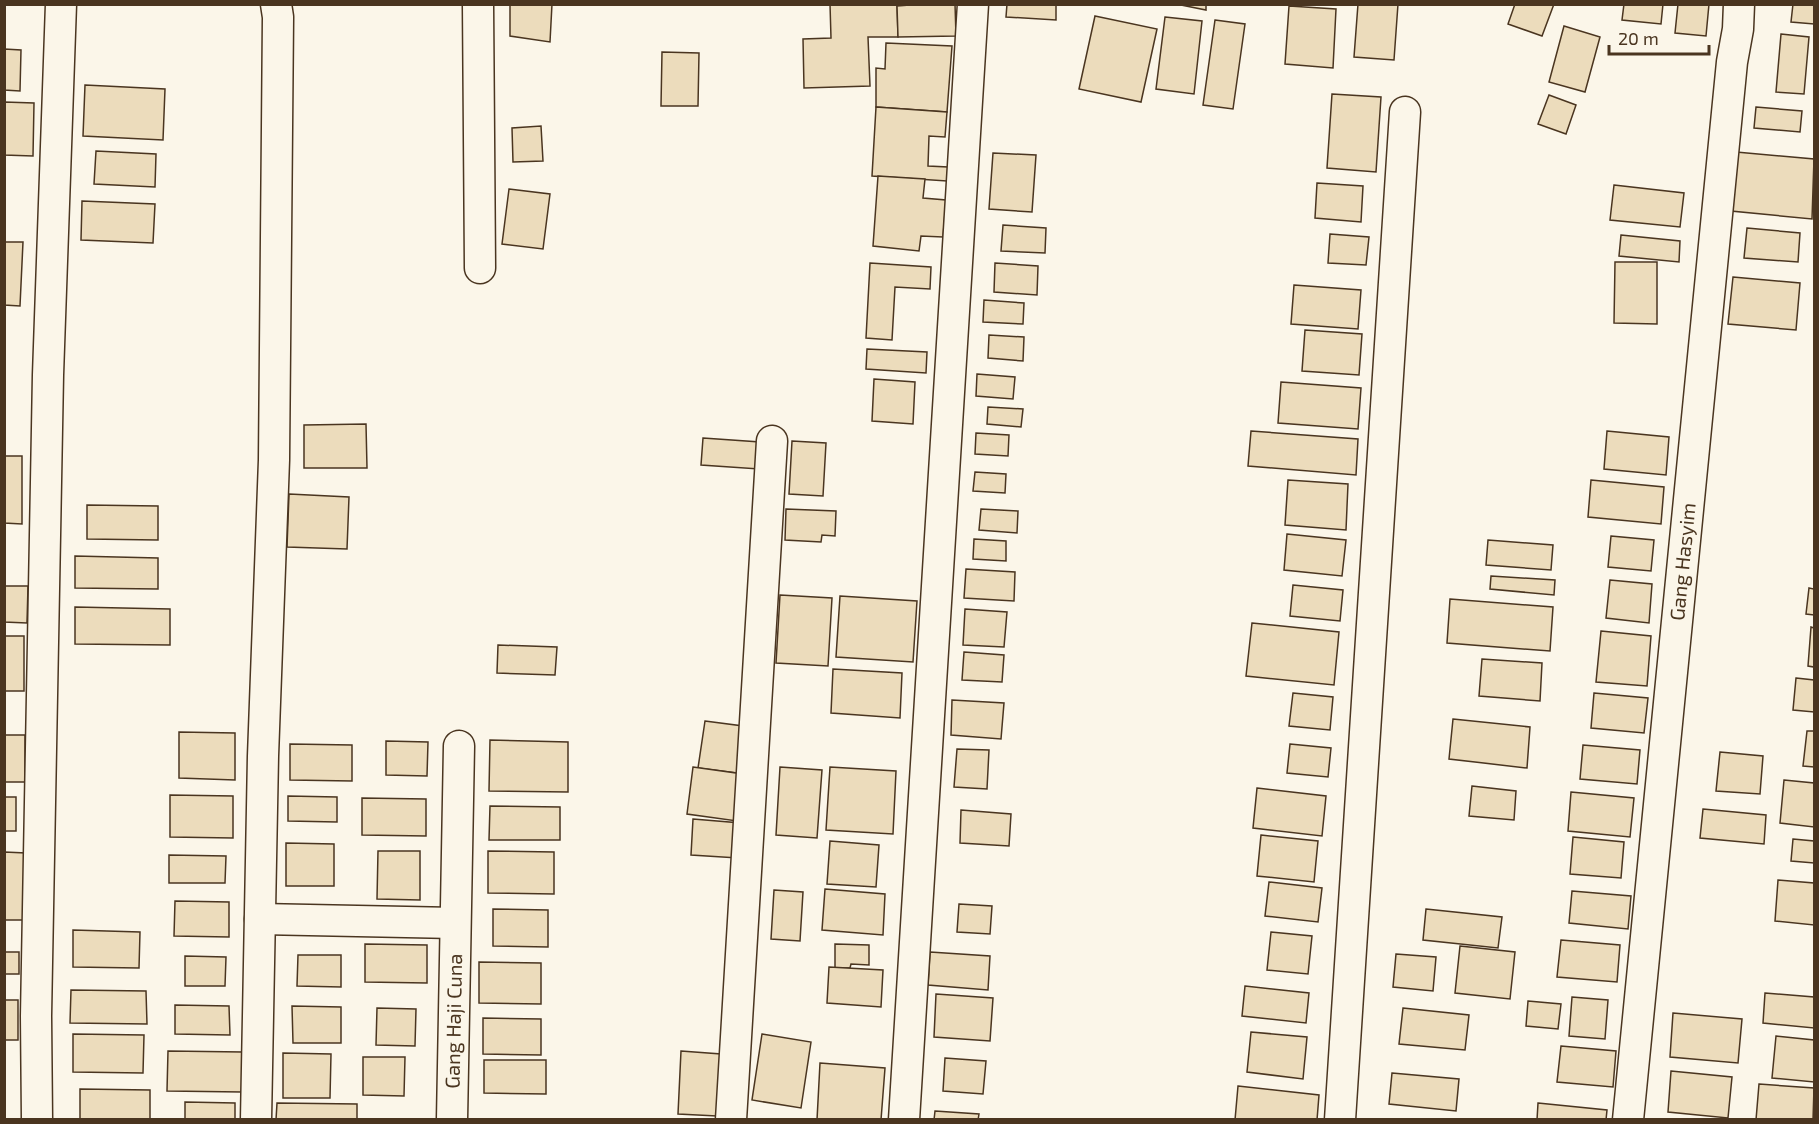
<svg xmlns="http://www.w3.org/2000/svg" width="1819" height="1124" viewBox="0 0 1819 1124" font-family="'Exo 2',sans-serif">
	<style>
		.building { fill: #ecdcbc; stroke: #4a3520; stroke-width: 1.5 }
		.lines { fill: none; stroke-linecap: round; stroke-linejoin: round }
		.minor-casing { stroke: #4a3520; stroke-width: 33 }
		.minor { stroke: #fbf6e9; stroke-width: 30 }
		.labels { text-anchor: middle; stroke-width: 4.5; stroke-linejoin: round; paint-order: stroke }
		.street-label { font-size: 20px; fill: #4a3520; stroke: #fbf6e9 }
	</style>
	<rect width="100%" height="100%" fill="#fbf6e9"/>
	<!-- building -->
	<g class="building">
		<path d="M510,4h42l-2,38 -40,-6z"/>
		<path d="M830,4h67l1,33h-30l2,49 -66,2 -1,-49 28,-1z"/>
		<path d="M923,4h32l1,32 -58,1 -1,-31z"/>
		<path d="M1007,4h49v16l-50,-3z"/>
		<path d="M1176,4h30v6z"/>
		<path d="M1358,4h40l-4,56 -40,-3z"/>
		<path d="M1515,4h39l-12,32 -34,-12z"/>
		<path d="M1624,4h39l-2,20 -39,-4z"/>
		<path d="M1678,4h31l-3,32 -31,-3z"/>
		<path d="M1793,4h21v20l-23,-2z"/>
		<path d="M1289,6l47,3 -3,59 -48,-4z"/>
		<path d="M1095,16l62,13 -16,73 -62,-13z"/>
		<path d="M1165,17l37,4 -8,73 -38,-5z"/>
		<path d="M1215,20l30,4 -12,85 -30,-4z"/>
		<path d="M1564,26l36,11 -15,55 -36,-10z"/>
		<path d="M1781,34l28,3 -5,57 -28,-2z"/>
		<path d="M886,43l66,3 -5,66 -71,-5v-39l9,1z"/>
		<path d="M4,49l17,1 -1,41 -16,-1z"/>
		<path d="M662,52l37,1 -1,53h-37z"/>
		<path d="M85,85l80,4 -2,51 -80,-4z"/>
		<path d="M1332,94l49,3 -5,75 -49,-4z"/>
		<path d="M1549,95l27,10 -10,29 -28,-10z"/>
		<path d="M4,102l30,1 -1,53 -29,-1z"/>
		<path d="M876,107l71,5 -2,25 -16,-1 -1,30 20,1 -1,14 -75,-5z"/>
		<path d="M1756,107l46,4 -2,21 -46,-4z"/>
		<path d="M541,126l2,35 -30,1 -1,-34z"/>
		<path d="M96,151l60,3 -1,33 -61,-3z"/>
		<path d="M1736,152l78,7 -2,60 -81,-8z"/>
		<path d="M993,153l43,2 -4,57 -43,-3z"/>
		<path d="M878,176l47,3 -2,19 23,2 -3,37 -22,-1 -2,15 -46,-5z"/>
		<path d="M1317,183l46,3 -2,36 -46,-4z"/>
		<path d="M1614,185l70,8 -4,34 -70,-7z"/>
		<path d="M509,189l41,5 -7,55 -41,-5z"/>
		<path d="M82,201l73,3 -2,39 -72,-3z"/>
		<path d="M1003,225l43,3 -1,25 -44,-2z"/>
		<path d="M1747,228l53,5 -2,29 -54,-4z"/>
		<path d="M1330,234l39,3 -3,28 -38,-2z"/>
		<path d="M1621,235l59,6 -1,21 -60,-6z"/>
		<path d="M4,242h19l-3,64 -16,-1z"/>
		<path d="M1615,262h42v62l-43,-1z"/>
		<path d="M870,263l61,4 -1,22 -35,-2 -3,53 -26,-2z"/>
		<path d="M995,263l43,3 -1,29 -43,-3z"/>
		<path d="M1733,277l67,6 -4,47 -68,-6z"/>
		<path d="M1294,285l67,5 -3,39 -67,-5z"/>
		<path d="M984,300l40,3 -1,21 -40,-2z"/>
		<path d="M1305,330l57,4 -3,41 -57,-4z"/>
		<path d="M989,335l35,2 -1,24 -35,-3z"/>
		<path d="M867,349l60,3 -1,21 -60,-4z"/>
		<path d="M977,374l38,3 -2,22 -37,-3z"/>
		<path d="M874,379l41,3 -2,42 -41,-3z"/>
		<path d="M1281,382l80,6 -3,41 -80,-6z"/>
		<path d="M988,407l35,2 -2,18 -34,-3z"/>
		<path d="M366,424l1,44h-63v-43z"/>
		<path d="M1251,431l107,8 -2,36 -108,-9z"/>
		<path d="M1607,431l62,6 -3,38 -62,-6z"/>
		<path d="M976,433l33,2 -1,21 -33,-2z"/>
		<path d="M703,438l57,4 -1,27 -58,-4z"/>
		<path d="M792,441l34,2 -3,53 -34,-2z"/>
		<path d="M4,456h18v68l-18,-1z"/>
		<path d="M975,472l31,2 -1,19 -32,-2z"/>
		<path d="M1288,480l60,4 -2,46 -61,-5z"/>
		<path d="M1591,480l73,7 -3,37 -73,-7z"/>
		<path d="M289,494l60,3 -2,52 -60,-2z"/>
		<path d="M87,505l71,1v34l-71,-1z"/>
		<path d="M786,509l50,2 -1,25 -13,-1 -1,7 -36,-2z"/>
		<path d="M981,509l37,2 -1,22 -38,-3z"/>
		<path d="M1287,534l59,6 -4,36 -58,-6z"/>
		<path d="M1611,536l43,4 -3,31 -43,-4z"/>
		<path d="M974,539l32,2v20l-33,-2z"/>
		<path d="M1488,540l65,5 -2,25 -65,-5z"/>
		<path d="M75,556l83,2v31l-83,-1z"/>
		<path d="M966,569l49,3 -1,29 -50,-3z"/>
		<path d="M1491,576l64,4 -1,15 -64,-6z"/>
		<path d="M1610,580l42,4 -3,39 -43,-5z"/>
		<path d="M1293,585l50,5 -3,31 -50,-5z"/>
		<path d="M4,586h24l-1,37 -23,-1z"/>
		<path d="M1809,588l5,1v26l-8,-1z"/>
		<path d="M780,595l52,3 -4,68 -52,-3z"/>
		<path d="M840,596l77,5 -4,61 -77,-5z"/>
		<path d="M1450,599l103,8 -3,44 -103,-8z"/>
		<path d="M75,607l95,2v36l-95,-1z"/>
		<path d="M965,609l42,3 -3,35 -41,-2z"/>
		<path d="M1252,623l87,9 -5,53 -88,-9z"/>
		<path d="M1811,627l3,1v39l-6,-1z"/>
		<path d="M1601,631l50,5 -4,50 -51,-4z"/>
		<rect x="4" y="636" width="20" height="55"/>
		<path d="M498,645l59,2 -2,28 -58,-2z"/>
		<path d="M964,652l40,3 -2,27 -40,-2z"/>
		<path d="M1482,659l60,4 -2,38 -61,-5z"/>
		<path d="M833,669l69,4 -2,45 -69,-5z"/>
		<path d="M1796,678l18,2v32l-21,-2z"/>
		<path d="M1293,693l40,4 -3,33 -41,-4z"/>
		<path d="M1594,693l54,5 -4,35 -53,-5z"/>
		<path d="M952,700l52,3 -3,36 -50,-4z"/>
		<path d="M1453,719l77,8 -3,41 -78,-9z"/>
		<path d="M705,721l38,5 -6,47 -39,-5z"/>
		<path d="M1807,731h7v36l-11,-1z"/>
		<path d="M179,732l56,1v47l-56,-2z"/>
		<rect x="4" y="735" width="21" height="47"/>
		<path d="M490,740l78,2v50l-79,-1z"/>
		<path d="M386,741l42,1 -1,34 -41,-1z"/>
		<path d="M290,744l62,1v36l-62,-1z"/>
		<path d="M1290,744l41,4 -3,29 -41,-4z"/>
		<path d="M1583,745l57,5 -3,34 -57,-5z"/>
		<path d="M957,749l32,1 -2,39 -33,-2z"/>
		<path d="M1720,752l43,4 -3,38 -44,-3z"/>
		<path d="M693,767l50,7 -6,47 -50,-7z"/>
		<path d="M780,767l42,3 -5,68 -41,-3z"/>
		<path d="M830,767l66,4 -3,63 -67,-4z"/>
		<path d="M1784,780l30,3v44l-34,-4z"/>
		<path d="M1472,786l44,5 -2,29 -45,-4z"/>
		<path d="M1257,788l69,8 -4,40 -69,-8z"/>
		<path d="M1571,792l63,6 -4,39 -62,-6z"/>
		<path d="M170,795l63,1v42l-63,-1z"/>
		<path d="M288,796l49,1v25l-49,-1z"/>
		<rect x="4" y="797" width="12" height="34"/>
		<path d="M362,798l64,1v37l-64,-1z"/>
		<path d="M490,806l70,1v33h-71z"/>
		<path d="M1703,809l63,6 -2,29 -64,-6z"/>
		<path d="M961,810l50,4 -2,32 -49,-3z"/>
		<path d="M693,819l48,4 -3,35 -47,-3z"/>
		<path d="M1261,835l57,6 -4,41 -57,-6z"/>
		<path d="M1573,837l51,5 -3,36 -51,-4z"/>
		<path d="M1793,839l21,2v22l-23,-2z"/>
		<path d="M830,841l49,4 -3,42 -49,-3z"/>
		<path d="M286,843l48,1v42h-48z"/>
		<path d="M378,851h42v49l-43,-1z"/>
		<path d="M488,851l66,1v42l-66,-1z"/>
		<path d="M4,852l22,1v67h-22z"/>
		<path d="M169,855l57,1 -1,27h-56z"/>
		<path d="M1778,880l36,3v42l-39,-4z"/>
		<path d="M1269,882l53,6 -4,34 -53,-6z"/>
		<path d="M825,889l60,5 -2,41 -61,-5z"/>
		<path d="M774,890l29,2 -3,49 -29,-2z"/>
		<path d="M1572,891l59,5 -3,33 -59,-6z"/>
		<path d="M175,901l54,1v35l-55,-1z"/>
		<path d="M959,904l33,2 -2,28 -33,-2z"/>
		<path d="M493,909l55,1v37l-55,-1z"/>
		<path d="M1426,909l76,8 -4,31 -75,-8z"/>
		<path d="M73,930l67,2 -1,36 -66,-1z"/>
		<path d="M1271,932l41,4 -4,38 -41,-4z"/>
		<path d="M1561,940l59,5 -3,37 -60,-5z"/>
		<path d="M365,944l62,1v38l-62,-1z"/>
		<path d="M835,944l34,1v20l-18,-1 -1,4h-15z"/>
		<path d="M1460,946l55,6 -5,47 -55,-6z"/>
		<rect x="4" y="952" width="15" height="22"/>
		<path d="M930,952l60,4 -2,34 -60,-5z"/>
		<path d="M1396,954l40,3 -3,34 -40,-4z"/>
		<path d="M298,955h43v32l-44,-1z"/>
		<path d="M185,956l41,1 -1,29h-40z"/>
		<path d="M479,962l62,1v41l-62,-1z"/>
		<path d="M829,967l54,3 -2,37 -54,-4z"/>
		<path d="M1245,986l64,7 -3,30 -64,-7z"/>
		<path d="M71,990l75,1 1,33 -77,-1z"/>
		<path d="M1765,993l49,4v31l-51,-5z"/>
		<path d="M936,994l57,4 -3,43 -56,-4z"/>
		<path d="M1572,997l36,3 -3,39 -36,-3z"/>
		<rect x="4" y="1000" width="14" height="40"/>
		<path d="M1528,1001l33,3 -3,25 -32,-3z"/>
		<path d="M175,1005l54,1 1,29 -55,-1z"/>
		<path d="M292,1006l49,1v36h-48z"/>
		<path d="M377,1008l39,1 -1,37 -39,-1z"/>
		<path d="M1403,1008l66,7 -4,35 -66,-6z"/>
		<path d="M1673,1013l69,6 -4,44 -68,-6z"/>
		<path d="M483,1018l58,1v36l-58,-1z"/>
		<path d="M1251,1032l56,5 -4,42 -56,-7z"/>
		<path d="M73,1034l71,1 -1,38 -70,-1z"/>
		<path d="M762,1034l49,8 -10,66 -49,-8z"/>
		<path d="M1776,1036l38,4v42l-42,-4z"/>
		<path d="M1561,1046l55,5 -3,36 -56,-5z"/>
		<path d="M168,1051l75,1 -1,40 -75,-1z"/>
		<path d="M681,1051l40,3 -4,62 -39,-2z"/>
		<path d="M283,1053l48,1 -1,44h-47z"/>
		<path d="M363,1057h42l-1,39 -41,-1z"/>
		<path d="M945,1058l41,3 -3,33 -40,-3z"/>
		<path d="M484,1060h62v34l-62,-1z"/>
		<path d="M820,1063l65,5 -4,52h-64z"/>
		<path d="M1671,1071l61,6 -4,41 -60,-6z"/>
		<path d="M1392,1073l67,6 -3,32 -67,-7z"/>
		<path d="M1759,1084l55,4 -1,32h-57z"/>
		<path d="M1238,1086l81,9 -2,25h-82z"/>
		<path d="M80,1089l70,1v30h-70z"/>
		<path d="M185,1102l50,1v17h-50z"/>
		<path d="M277,1103l80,1v16h-81z"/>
		<path d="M1538,1103l69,7 -1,10h-69z"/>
		<path d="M935,1111l44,3 -1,6h-44z"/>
	</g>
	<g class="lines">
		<!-- minor casing -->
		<g class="minor-casing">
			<g id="minor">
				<path d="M478,4l2,264"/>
				<path d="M260,919l195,4"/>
				<path d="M37,1120l-1,-104 12,-641 13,-371"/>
				<path d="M256,1120l7,-364 11,-296 4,-443 -2,-13"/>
				<path id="s1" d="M452,1120l7,-374"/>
				<path d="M731,1120l41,-679"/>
				<path d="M904,1120l69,-1116"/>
				<path d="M1340,1120l65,-1008"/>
				<path id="s2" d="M1628,1120l104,-1058 6,-33 1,-25"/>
			</g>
		</g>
		<!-- minor -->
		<use href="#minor" class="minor"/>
	</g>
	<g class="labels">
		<!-- street labels -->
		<g class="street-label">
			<text dy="7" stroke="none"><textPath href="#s2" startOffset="561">Gang Hasyim</textPath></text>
			<text dy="7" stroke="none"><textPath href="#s1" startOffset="99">Gang Haji Cuna</textPath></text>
		</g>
	</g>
	<!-- border -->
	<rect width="1819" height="1124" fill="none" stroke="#4a3520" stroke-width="12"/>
	<!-- scale -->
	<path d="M1609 45v9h100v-9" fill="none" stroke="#4a3520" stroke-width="3"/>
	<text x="1618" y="45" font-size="18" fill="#4a3520" stroke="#fbf6e9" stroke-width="4.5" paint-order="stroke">20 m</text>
</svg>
